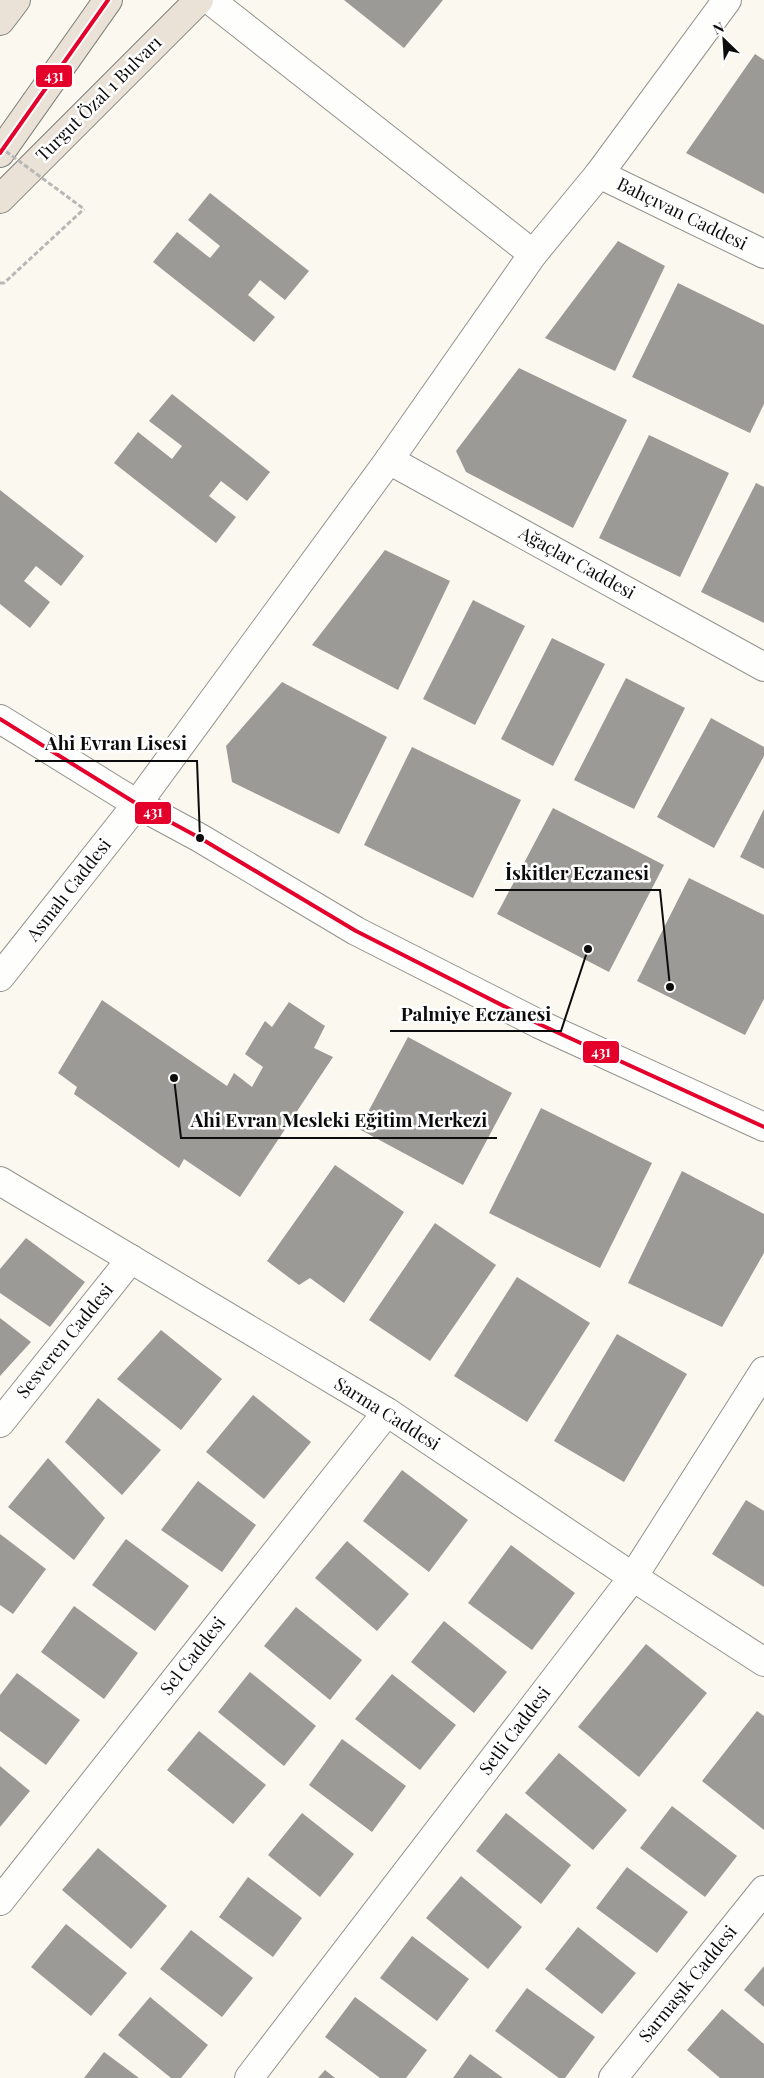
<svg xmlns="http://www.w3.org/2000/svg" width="764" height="2078" viewBox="0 0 764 2078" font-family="'Playfair Display',serif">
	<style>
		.building { fill: #9c9a96 }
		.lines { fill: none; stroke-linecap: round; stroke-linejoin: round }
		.minor-casing { stroke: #93928e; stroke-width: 30 }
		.tertiary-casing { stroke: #93928e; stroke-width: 30 }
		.trunk-casing { stroke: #80807c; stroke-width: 30 }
		.path { stroke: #b7b7b5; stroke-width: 3; stroke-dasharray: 5 2.5; stroke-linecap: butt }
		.minor { stroke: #fefefd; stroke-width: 28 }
		.tertiary { stroke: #fefefd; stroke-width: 28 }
		.trunk { stroke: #eae2d7; stroke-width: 28 }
		.path-bridge { stroke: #b7b7b5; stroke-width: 3; stroke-dasharray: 5 2.5; stroke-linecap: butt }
		.bus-1-casing { stroke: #fff; stroke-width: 8 }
		.bus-1 { stroke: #e4002b; stroke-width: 4 }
		.labels { text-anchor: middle; stroke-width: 5; stroke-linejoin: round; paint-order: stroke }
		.street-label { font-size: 18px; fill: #0c0c0c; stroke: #fff }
		.leader { fill: none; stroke: #0c0c0c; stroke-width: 2 }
		.callout-dot { fill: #0c0c0c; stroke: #fff; stroke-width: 2 }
		.callout-label { font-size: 19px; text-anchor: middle; font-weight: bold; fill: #0c0c0c; stroke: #fff; stroke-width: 5; stroke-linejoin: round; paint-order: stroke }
		.line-badge { stroke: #fff; stroke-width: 2 }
		.badge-label { font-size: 14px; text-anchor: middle; font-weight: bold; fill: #fff }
	</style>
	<rect width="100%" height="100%" fill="#faf8ef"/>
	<!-- building -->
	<g class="building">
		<path d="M344,0h99l-39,48z"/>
		<path d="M755,54l9,6v134l-78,-41z"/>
		<path d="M210,193l99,78 -24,29 -25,-20 -12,15 27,22 -21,25 -101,-80 24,-30 33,26 10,-12 -32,-26z"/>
		<path d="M618,241l47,25 -50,105 -70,-33z"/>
		<path d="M678,283l86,42v79l-14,29 -118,-56z"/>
		<path d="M519,368l108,52 -54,108 -107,-56 -10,-21z"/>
		<path d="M172,394l98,78 -23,29 -26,-20 -12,15 27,21 -20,26 -102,-80 24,-31 34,27 10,-13 -33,-25z"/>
		<path d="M649,435l80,38 -49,104 -81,-39z"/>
		<path d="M756,483l8,4v136l-63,-31z"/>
		<path d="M0,490l84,66 -23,30 -25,-20 -12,15 26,21 -20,26 -30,-24z"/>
		<path d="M385,550l65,31 -52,109 -86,-45z"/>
		<path d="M473,600l52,26 -50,99 -52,-26z"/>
		<path d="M552,638l53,26 -52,102 -52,-27z"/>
		<path d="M626,678l59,30 -51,101 -60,-29z"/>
		<path d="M282,682l105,55 -48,97 -107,-52 -6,-36z"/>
		<path d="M711,718l53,29v9l-50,92 -57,-31z"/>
		<path d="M412,747l109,53 -48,98 -109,-53z"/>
		<path d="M553,808l111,57 -55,107 -112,-58z"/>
		<path d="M764,809v60l-24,-12z"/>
		<path d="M689,878l75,37v84l-19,36 -108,-54z"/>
		<path d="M102,1000l125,86 7,-13 18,14 11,-20 -18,-13 20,-33 7,6 17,-25 36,24 -11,22 19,9 -93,140 -56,-38 -5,9 -105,-74 3,-7 -19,-14z"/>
		<path d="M408,1037l104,56 -49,92 -104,-56z"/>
		<path d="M541,1108l111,55 -52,105 -111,-55z"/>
		<path d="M335,1165l69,47 -60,91 -34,-25 -11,7 -32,-24z"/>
		<path d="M682,1171l82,43v39l-42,74 -94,-44z"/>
		<path d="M435,1223l61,42 -66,96 -61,-41z"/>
		<path d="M26,1238l59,44 -35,45 -50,-34v-24z"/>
		<path d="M517,1277l73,46 -63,99 -73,-46z"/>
		<path d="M0,1318l31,24 -31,34z"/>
		<path d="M161,1330l61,49 -41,51 -64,-51z"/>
		<path d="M617,1334l70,40 -63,108 -70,-41z"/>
		<path d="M253,1395l58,47 -47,57 -58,-47z"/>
		<path d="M98,1398l63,52 -39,45 -57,-53z"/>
		<path d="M48,1458l57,60 -31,42 -66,-53z"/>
		<path d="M402,1470l66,50 -39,52 -66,-51z"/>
		<path d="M198,1481l58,44 -34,47 -61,-42z"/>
		<path d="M746,1500l18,11v76l-52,-33z"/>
		<path d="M0,1534l46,35 -33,45 -13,-9z"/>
		<path d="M126,1539l63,47 -34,45 -63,-46z"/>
		<path d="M347,1541l62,53 -32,37 -62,-53z"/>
		<path d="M511,1545l64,48 -43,57 -64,-47z"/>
		<path d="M74,1606l64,47 -34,46 -63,-47z"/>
		<path d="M296,1607l66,53 -32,40 -66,-54z"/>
		<path d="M444,1621l63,51 -33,41 -63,-51z"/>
		<path d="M646,1644l61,49 -68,84 -61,-50z"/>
		<path d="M250,1672l66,54 -32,40 -66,-54z"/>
		<path d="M17,1673l63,47 -34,45 -46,-34v-36z"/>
		<path d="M392,1674l64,51 -36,45 -65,-51z"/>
		<path d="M757,1711l7,5v114l-62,-49z"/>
		<path d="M199,1731l67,54 -33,39 -66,-54z"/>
		<path d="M342,1739l64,47 -34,46 -63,-47z"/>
		<path d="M559,1753l68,57 -34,40 -68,-57z"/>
		<path d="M0,1766l30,25 -30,36z"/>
		<path d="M672,1806l65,50 -32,41 -65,-49z"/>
		<path d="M302,1813l52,41 -34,43 -52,-42z"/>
		<path d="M506,1813l65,52 -30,39 -65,-53z"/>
		<path d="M98,1848l69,58 -36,43 -69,-59z"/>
		<path d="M627,1867l61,45 -31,41 -61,-45z"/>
		<path d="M461,1876l61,51 -34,42 -62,-51z"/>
		<path d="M248,1877l54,41 -29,39 -54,-40z"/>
		<path d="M66,1924l61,49 -36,43 -60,-49z"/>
		<path d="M578,1927l58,46 -34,41 -57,-45z"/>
		<path d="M191,1930l62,48 -31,39 -62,-48z"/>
		<path d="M412,1936l57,43 -32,42 -57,-43z"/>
		<path d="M764,1966v41l-20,-17z"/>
		<path d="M527,1988l68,49 -30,41h-6l-64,-47z"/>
		<path d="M150,1997l58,48 -27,33h-10l-53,-43z"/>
		<path d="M355,1997l72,53 -21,28h-26l-55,-41z"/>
		<path d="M722,2009l42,35v34h-44l-33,-28z"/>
		<path d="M104,2052l35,26h-55z"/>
		<path d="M470,2054l33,24h-50z"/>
		<path d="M325,2070l10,8h-17z"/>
	</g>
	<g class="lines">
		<!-- minor casing -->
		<g class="minor-casing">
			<g id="minor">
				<path d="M210,0l323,254"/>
				<path d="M599,174l165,80"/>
				<path d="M389,460l375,207"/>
				<path d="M0,977l137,-173 252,-344 144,-206 66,-80 128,-174"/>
				<path d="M0,1181l387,231 246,165 131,85"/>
				<path d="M0,1423l131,-164"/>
				<path d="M0,1901l387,-489"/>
				<path d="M249,2078l384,-501 131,-206"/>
				<path d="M613,2078l151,-188"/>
			</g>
		</g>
		<!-- tertiary casing -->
		<g class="tertiary-casing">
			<path id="tertiary" d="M0,719l137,85 63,34 156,93 183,93 225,103"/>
		</g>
		<!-- trunk casing -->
		<g class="trunk-casing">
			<g id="trunk">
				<path d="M0,21l16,-21"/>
				<path d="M0,153l108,-153"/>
				<path d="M0,199l199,-199"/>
			</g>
		</g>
		<!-- path -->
		<path class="path" d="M0,283h4l80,-74"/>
		<!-- minor -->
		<use href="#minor" class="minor"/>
		<!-- tertiary -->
		<use href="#tertiary" class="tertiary"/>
		<!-- trunk -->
		<use href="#trunk" class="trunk"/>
		<!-- path-bridge -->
		<path class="path-bridge" d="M0,147l84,62"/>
		<!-- bus-1 casing -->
		<g class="bus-1-casing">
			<g id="bus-1">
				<path d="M0,153l108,-153"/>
				<path d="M0,719l137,85 63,34 156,93 183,93 225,103"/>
			</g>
		</g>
		<!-- bus-1 -->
		<use href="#bus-1" class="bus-1"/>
	</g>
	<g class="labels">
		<!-- street labels -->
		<g class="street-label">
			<text transform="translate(99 99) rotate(-45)" y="6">Turgut Özal 1 Bulvarı</text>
			<text transform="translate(682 214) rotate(26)" y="6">Bahçıvan Caddesi</text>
			<text transform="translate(577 563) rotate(29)" y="6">Ağaçlar Caddesi</text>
			<text transform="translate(69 890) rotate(-52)" y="6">Asmalı Caddesi</text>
			<text transform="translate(65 1341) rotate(-51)" y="6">Sesveren Caddesi</text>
			<text transform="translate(387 1414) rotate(32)" y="6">Sarma Caddesi</text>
			<text transform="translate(193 1656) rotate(-52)" y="6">Sel Caddesi</text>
			<text transform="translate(515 1731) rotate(-53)" y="6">Setli Caddesi</text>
			<text transform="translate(688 1984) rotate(-51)" y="6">Sarmaşık Caddesi</text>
		</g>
	</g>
	<!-- callouts -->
	<path class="leader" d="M200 838L197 761H35M670 987L660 890H495M588 949L561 1031H390M174 1078L181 1138H497"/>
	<g class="callout-dot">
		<circle cx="200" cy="838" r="5"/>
		<circle cx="670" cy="987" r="5"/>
		<circle cx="588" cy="949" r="5"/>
		<circle cx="174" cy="1078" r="5"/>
	</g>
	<g class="callout-label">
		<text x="116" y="750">Ahi Evran Lisesi</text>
		<text x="577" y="880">İskitler Eczanesi</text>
		<text x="476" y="1021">Palmiye Eczanesi</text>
		<text x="339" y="1127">Ahi Evran Mesleki Eğitim Merkezi</text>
	</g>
	<g class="line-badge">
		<rect x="35" y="64" width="38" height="24" rx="5" fill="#e4002b"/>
		<rect x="134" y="801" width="38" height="24" rx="5" fill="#e4002b"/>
		<rect x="582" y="1040" width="38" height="24" rx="5" fill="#e4002b"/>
	</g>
	<g class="badge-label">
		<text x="54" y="81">431</text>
		<text x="153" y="817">431</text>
		<text x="601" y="1057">431</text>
	</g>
	<!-- north arrow -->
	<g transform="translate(724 40) rotate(335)" stroke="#ffffff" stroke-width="4" paint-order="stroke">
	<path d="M0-4L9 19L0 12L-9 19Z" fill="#0c0c0c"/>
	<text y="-8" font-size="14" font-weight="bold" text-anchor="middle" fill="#0c0c0c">N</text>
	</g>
</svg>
